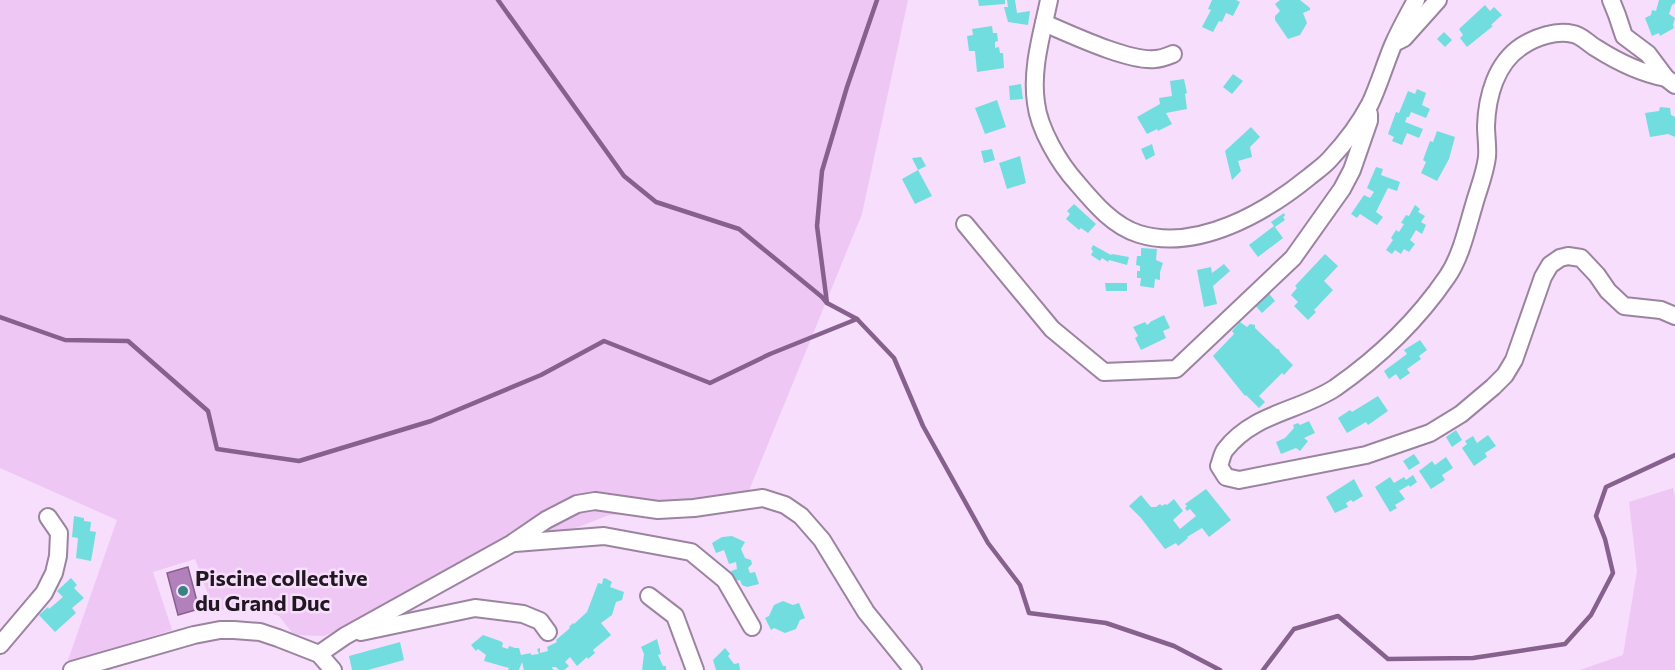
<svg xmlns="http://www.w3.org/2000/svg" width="1675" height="670" viewBox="0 0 1675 670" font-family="Commissioner,sans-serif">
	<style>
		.green { fill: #eec7f4 }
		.water { fill: #b281bb; stroke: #86618d; stroke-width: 1.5 }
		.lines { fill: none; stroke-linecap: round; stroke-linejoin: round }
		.stream { stroke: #86618d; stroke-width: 4.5 }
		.building { fill: #72ddde }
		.minor-casing { stroke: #9b849f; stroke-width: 20 }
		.minor { stroke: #fff; stroke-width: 16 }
		.poi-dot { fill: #398283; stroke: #f7defc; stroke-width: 2 }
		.labels { text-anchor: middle; stroke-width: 5; stroke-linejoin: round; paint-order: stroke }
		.poi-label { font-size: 22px; font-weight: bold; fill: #201721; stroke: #f7defc; text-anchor: start }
	</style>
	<rect width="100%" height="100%" fill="#f7defc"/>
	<!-- green -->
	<g class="green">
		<path d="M0,0h908l-46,214 -121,296 -132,5 -99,39 -186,82 -30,-1 -15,-19 -23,-9 -42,3 -19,-51 -42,13 19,58 -105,33 50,-143 -117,-52z"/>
		<path d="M1673,488l2,9v173h-95l43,-15 14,-84 -8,-69z"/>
	</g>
	<!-- water -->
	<path class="water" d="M188,567l11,42 -21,6 -11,-42z"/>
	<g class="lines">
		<!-- stream -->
		<g class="stream">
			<path d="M498,0l126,176 32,26 83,27 83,68 5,6 30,16 37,39 29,68 65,117 32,42 9,28 77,10 68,23 46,24"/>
			<path d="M827,303l-10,-77 5,-55 25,-84 30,-87"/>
			<path d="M0,317l65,23 63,1 80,70 9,38 82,12 132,-40 110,-46 63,-34 106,42 60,-29 87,-35"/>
			<path d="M1263,670l31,-41 44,-13 50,43 85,-1 92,-14 26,-29 22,-42 -8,-34 -9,-23 10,-29 69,-32"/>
		</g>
	</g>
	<!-- building -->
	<g class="building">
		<path d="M978,0h27v4l-26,2z"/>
		<path d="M1007,0h8l2,13 13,-2 -2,14 -20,-3 -4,-15h4z"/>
		<path d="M1212,0h24l4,2 -7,14 -7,-3 -4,9 -3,-1 -6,11 -11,-5 9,-17 -3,-1z"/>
		<path d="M1280,0h20l10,8v2l-7,3 4,10 -7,12 -12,4 -13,-19v-4l5,-5 -5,-7z"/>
		<path d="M1659,0h16v3l-3,2 -3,9 6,4 -2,7 1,3 -14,8 -1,-3 -7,3 -7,-18 6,-3 1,-5 4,1z"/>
		<path d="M1485,5l5,6 4,-4 8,8 -11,10 2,1 -26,21 -7,-9 3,-3 -4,-6z"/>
		<path d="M992,26l1,7h4l1,8 -3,1v6l4,-1 1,6h3l1,15 -27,4 -2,-21h-6l-2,-15 6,-1 -1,-6z"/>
		<path d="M1444,32l8,8 -7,7 -8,-8z"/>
		<path d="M1233,74l10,7 -11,13 -9,-7z"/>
		<path d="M1184,79l3,14 -2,1 2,15 -21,4 6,11 -14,7 -1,-2 -10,5 -10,-17 23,-13 -1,-6 13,-2 -2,-15z"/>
		<path d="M1021,84l2,15 -13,1 -1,-14z"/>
		<path d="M1417,89l9,4 -4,12 8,4 -4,9 -15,-6 -2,5h-2l-2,5 18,7 -4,9 -12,-5 -5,12 -10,-4 2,-4 -6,-3 8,-22 3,1 9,-22 7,3z"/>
		<path d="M997,100l9,27 -21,7 -10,-26z"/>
		<path d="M1660,107l10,1 1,7 4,2v20l-7,-3 -18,3 -5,-24 14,-2z"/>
		<path d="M1251,127l9,10 -10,10 2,10 -14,4 3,10 -9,9 -7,-29z"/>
		<path d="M1437,131l18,6 -6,22 -12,22 -16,-8 5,-11 -3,-2 7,-19 3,1z"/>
		<path d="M1152,144l3,11 -9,5 -5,-11z"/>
		<path d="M992,149l3,11 -11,3 -3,-12z"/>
		<path d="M1020,156l6,27 -19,6 -8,-26z"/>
		<path d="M921,157l5,9 -8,4 14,26 -17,8 -13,-25 16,-9 -6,-12z"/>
		<path d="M1376,167l7,2 -2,6 19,7 -3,9 -9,-3 -12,24 7,5 -6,8 -17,-11 -3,4 -6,-4 13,-19 6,3 4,-6 -7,-4z"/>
		<path d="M1074,204l22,20 -8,9 -7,-5 -2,2 -13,-11 4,-5 -3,-3z"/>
		<path d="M1415,205l5,4 -2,3 7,4 -4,6 5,3 -4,9 -6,-4 -6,10 5,4 -6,8 -5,-3 -3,5 -6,-4 -3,4 -6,-4 7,-10 -2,-2 5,-8 3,2 5,-8 -3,-1 5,-8 3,1z"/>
		<path d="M1284,213l1,3 -2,1 2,3 -10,7 8,11 -25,19 -9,-12 25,-19 -3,-4z"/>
		<path d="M1093,245l18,10 1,-1 17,3 -2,8 -18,-5 -1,2 -6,-4 -2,3 -9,-6 2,-4 -2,-2z"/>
		<path d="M1141,248l16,1 -1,11 7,3 -3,9v8l-5,-1 -1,9 -14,-2 1,-8h-4v-7h3v-5l-4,-1 1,-9h4z"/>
		<path d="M1325,254l13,12 -14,15 9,9 -19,20 2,2 -8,8 -14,-14 4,-4 -7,-7 6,-7 -2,-2z"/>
		<path d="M1224,264l6,7 -17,15 4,18 -13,3 -7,-37 14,-3 1,6z"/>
		<path d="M1105,283h22v8h-21z"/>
		<path d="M1267,291l8,10 -13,12 -9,-10z"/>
		<path d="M1164,315l6,13 -7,3 3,7 -25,12 -6,-12 3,-2 -5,-9 12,-5 2,3 3,-2v-1z"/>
		<path d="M1240,322l7,5 3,-3 5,1v3l22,21h2l1,3 13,13 -9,10 -2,-2 -23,23 6,6 -6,6 -13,-13 -1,1 -32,-40 21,-22 -2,-3z"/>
		<path d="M1420,340l7,10 -8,6 2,3 -14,10 3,4 -10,7 -4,-6 -7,5 -5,-8 23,-17 -3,-4z"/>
		<path d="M1378,396l10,15 -20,14 -2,-3 -19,11 -9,-15 12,-8 2,2z"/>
		<path d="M1309,421l6,12 -11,5 4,3 -8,10 -4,-3 -15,6 -5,-12 9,-4 9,-10 -1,-3 5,-2 2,2z"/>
		<path d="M1456,430l6,10 -10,7 -6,-10z"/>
		<path d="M1488,435l8,11 -11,7 2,4 -13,9 -12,-18 5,-4 -2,-3 8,-5 4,7z"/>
		<path d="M1414,454l6,9 -11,7 -6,-9z"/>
		<path d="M1446,457l7,11 -11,7 3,5 -14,9 -12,-18 13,-10 3,4z"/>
		<path d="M1413,475l4,7 -7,5 -1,-2 -10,6 6,8 -10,6 2,3 -7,4 -15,-25 15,-10 4,6 10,-6 2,3z"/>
		<path d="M1354,479l9,17 -10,6 -2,-2 -5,3 2,4 -13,6 -9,-16z"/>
		<path d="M1206,489l25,31 -22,17 -7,-9 -15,9 1,1 -10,8 -2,-3 -11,6 -24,-31 -12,-12 12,-11 10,12h5l4,-3 2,2 3,-2 2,1 7,-6 9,12 -10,9 7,9 16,-13 -6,-7 -3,2 -2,-3 2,-2 -2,-2z"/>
		<path d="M74,516l10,2v3l7,1 -1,9 6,1 -5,29 -15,-3 2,-20 -6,-1z"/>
		<path d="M732,536l13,6 -4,7 4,9 6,2 1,4 -4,4 2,5 5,-1 4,12 -12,3 -5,-2 -2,-5 -6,1 -3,-10 6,-2 -1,-7 -7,2 -5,-14 -8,3 -4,-10 10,-6z"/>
		<path d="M71,578l6,7 -3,3 10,10 -12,10 4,5 -21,19 -16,-17 9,-8 1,2 14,-12 -6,-6z"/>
		<path d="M605,578l7,4 -2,5 14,5 -2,8 -6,2 -4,13 -11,8 10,12 -18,15 2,3 -7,6 -1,-2 -10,9 -7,-9 -5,5 4,4 -5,4h-5l-3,-3h-4l1,3h-29l-2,-8 -3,8h-11l1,-2 -25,-7 2,-6 -8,-6 -2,2 -5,-6 12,-10 17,6 3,2 -1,4 6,2 1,-3 6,2h4l2,7 10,-2v2l8,-1 -2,-5 3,-1v5l8,-2 -1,-4 10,-5 -1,-2 14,-12 -1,-1 4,-4 1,1 13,-12 11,-29 4,1 1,-5z"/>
		<path d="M783,601l10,4 6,-2 6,15 -5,2 -4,9 -11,4 -11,-5 -3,2 -6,-12 4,-2 5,-11z"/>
		<path d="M657,639l4,15 -3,1 5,11h3v4h-24l2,-16 -3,-7z"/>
		<path d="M400,642l4,18 -36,10h-16l-3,-14z"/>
		<path d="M725,648l5,6 -2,2 6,8 5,-1 1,7h-24l-3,-10z"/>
	</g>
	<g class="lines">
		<!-- minor casing -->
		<g class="minor-casing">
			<g id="minor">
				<path d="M1049,0c-7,34 -18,68 -13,103 3,26 23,60 41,80 17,20 36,43 62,51 59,18 127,-22 170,-57 7,-6 15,-11 21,-18 15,-16 30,-36 40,-55 9,-19 15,-40 23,-59 7,-16 15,-30 23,-45"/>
				<path d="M1611,0l6,15 7,21 24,18 18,24 9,7"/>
				<path d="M1044,23c26,11 85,39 111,36 6,0 13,-3 18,-5"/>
				<path d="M1398,41l6,-3 34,-38"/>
				<path d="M1666,78c-26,-5 -48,-16 -70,-30 -7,-4 -15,-13 -23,-14 -17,-4 -37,3 -51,12 -26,17 -35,50 -36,80 0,10 2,21 1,31 -2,17 -9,33 -13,48 -7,23 -13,52 -27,72 -30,44 -69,81 -112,111 -35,23 -82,25 -110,62 -3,4 -4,11 -6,16l7,11 13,3 127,-25 64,-22 31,-19 32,-27 12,-12 9,-15 29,-83 7,-12 10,-7 8,-2 13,2 16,17 11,16 16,15 37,4 14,6"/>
				<path d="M965,224l87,105 52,43 72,-3 117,-111 49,-69 10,-19 17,-49v-7"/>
				<path d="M515,543l89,-7 87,16 34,28 27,47"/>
				<path d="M649,596l26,20 20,54"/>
				<path d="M361,632l114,-24 48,6 17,7 8,11"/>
				<path d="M0,645l44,-52 10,-20 4,-17 1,-23 -11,-16"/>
				<path d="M319,654l26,-18 166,-92 35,-24 31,-16 18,-3 63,9 36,-2 69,-10 22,7 16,11 21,24 44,72 47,58"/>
				<path d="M72,670l122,-35 26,-5h14l26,2 18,6 41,16 14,16"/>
			</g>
		</g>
		<!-- minor -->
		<use href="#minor" class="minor"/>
	</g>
	<!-- markers -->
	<circle class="poi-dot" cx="183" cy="591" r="6"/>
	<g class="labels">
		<!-- poi labels -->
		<g class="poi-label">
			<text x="195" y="586">Piscine collective<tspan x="195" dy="25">du Grand Duc</tspan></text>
		</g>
	</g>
</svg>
